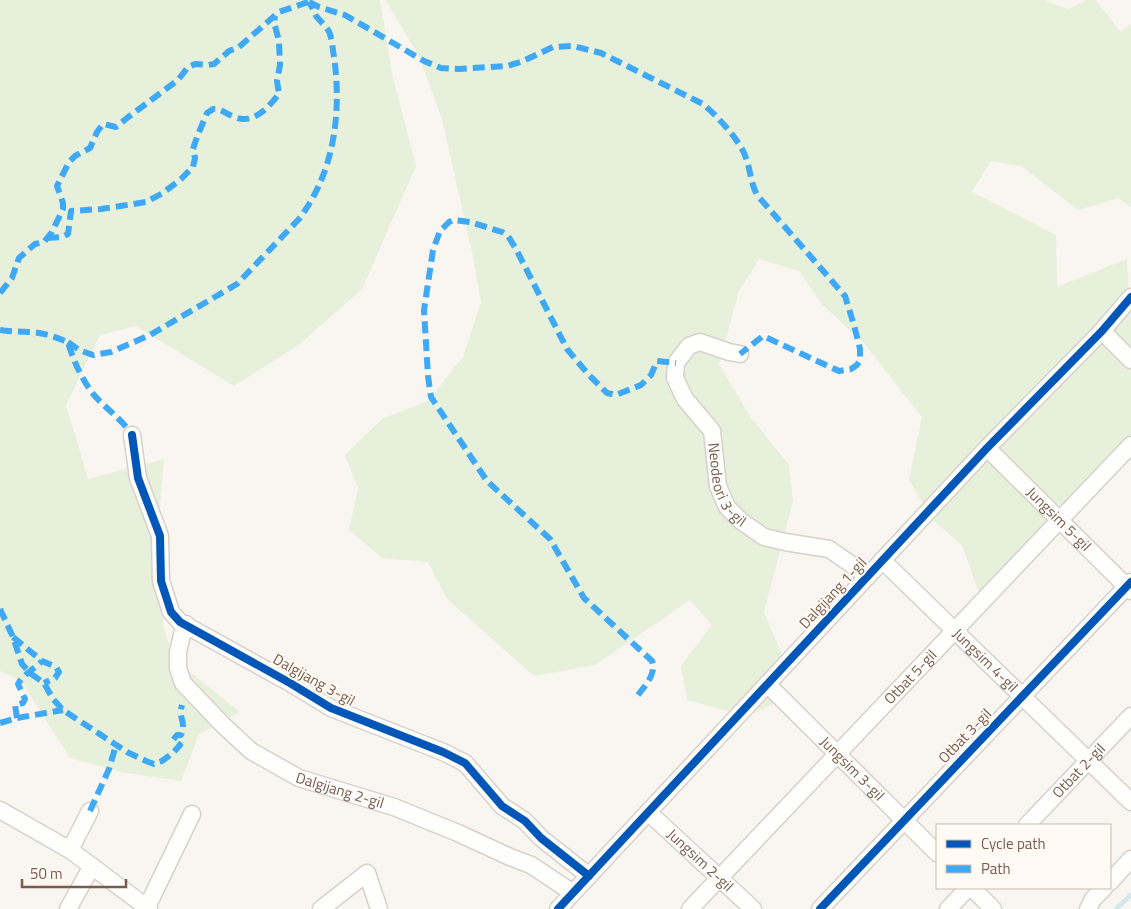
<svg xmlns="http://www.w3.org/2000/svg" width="1131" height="909" viewBox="0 0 1131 909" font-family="'Titillium Web',sans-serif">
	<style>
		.green { fill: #e7f0db }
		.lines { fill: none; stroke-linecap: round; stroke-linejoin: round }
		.stream { stroke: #d0e8ea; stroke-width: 4.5 }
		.street-casing { stroke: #d7d1cb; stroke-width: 19 }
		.street { stroke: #fefefd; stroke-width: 16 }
		.quiet { stroke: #3fa9f5; stroke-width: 6; stroke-dasharray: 12 6; stroke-linecap: butt }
		.cycleway-casing { stroke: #fffaf3; stroke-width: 11 }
		.cycleway { stroke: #0057b8; stroke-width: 8 }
		.labels { text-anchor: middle; stroke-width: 4; stroke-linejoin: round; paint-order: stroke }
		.street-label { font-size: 15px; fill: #7a5c4d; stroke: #fffaf3 }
	</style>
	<rect width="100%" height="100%" fill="#f9f5f0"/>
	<!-- green -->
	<g class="green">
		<path d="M0,0h380l12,74 24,92 -54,123 -62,55 -66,42 -98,-60 -36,9 -34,70 22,74 76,-20 -9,99 9,71 11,31 65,52 -41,22 -18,47 -60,-9 -51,-14 -49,-77 -21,-10z"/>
		<path d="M386,0h658l24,9 19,-9h9l25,32 10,-8v183l-13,-9 -40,12 -57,-44 -30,-5 -19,31 84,43 1,52 70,-28 4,62v122l-149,158 -20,-56 -29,-25 -24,-40 13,-63 -56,-71 -44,-42 -23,-33 -40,-12 -20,32 -20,73 32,54 38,47 4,36 -29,111 22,52 -10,39 -30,13 -59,-16 -6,-34 31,-41 -22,-25 -95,65 -61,11 -87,-77 -19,-37 -46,-4 -33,-28 9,-42 -13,-33 37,-36 46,-18 35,-44 18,-55 -8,-45 -31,-138 -23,-62z"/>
	</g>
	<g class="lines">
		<!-- stream -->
		<path class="stream" d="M1116,909l15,-14"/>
		<!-- street casing -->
		<g class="street-casing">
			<g id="street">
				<path d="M1102,331l29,29"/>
				<path id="s1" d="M740,354l-11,-2 -29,-10 -11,4 -13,17 -1,15 10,21 27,32 6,55 9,21 14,14 23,16 21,5 44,7 39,27"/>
				<path d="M132,435l6,43 22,58 1,45 10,31 9,10 110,61 41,25 112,44 22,11 37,43 23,15 16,17 48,38"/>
				<path id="s2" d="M987,448l144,143"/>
				<path id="s3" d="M882,560l249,242"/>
				<path id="s4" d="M186,624l-4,11 -4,17v16l5,15 40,42 28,26 48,27 95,29 64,26 52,24 21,8 42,28"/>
				<path id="s5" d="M767,684l170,169"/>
				<path d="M0,810l70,40 79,59"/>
				<path id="s6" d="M648,812l105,97"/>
				<path id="s7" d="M1027,825l104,-109"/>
				<path d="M70,850l20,-39"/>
				<path d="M1110,882l21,-23"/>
				<path d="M972,888l21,21"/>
				<path d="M147,907l45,-93"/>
				<path d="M68,909l24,-43"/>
				<path d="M321,909l46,-36 12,36"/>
				<path d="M558,909l429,-461 115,-117 29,-34"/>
				<path id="s8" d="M690,909l441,-464"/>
				<path d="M820,909l311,-327"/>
				<path d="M948,909l20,-21"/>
				<path d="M1088,909l5,-10 11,-11"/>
			</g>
		</g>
		<!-- street -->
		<use href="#street" class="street"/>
		<!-- quiet -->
		<g class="quiet">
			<path d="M309,2l10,5 26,8 79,46 17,7 17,1 49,-3 14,-4 32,-15 20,-1 28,7 102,51c14,12 37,36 43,54 5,14 4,23 11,37l88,101 9,29 6,24v11l-3,5 -6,4 -12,2 -76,-35 -23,18"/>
			<path d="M47,238l15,-1 6,-3 3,-23 30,-2 45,-7 17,-9 18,-14 12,-12 2,-9 -2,-9 4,-12 10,-24 6,-4c8,0 12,4 19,7 20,10 35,-7 47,-22l-2,-13 3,-16 -1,-24 -5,-19 1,-6"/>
			<path d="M0,293l12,-15 7,-20 16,-14 9,-2 8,-10 11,-23v-6l-6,-17 12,-24 6,-6 15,-8 7,-16 6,-8 13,3 11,-9 51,-38 10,-13 7,-3 13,1 6,-1 15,-13 10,-4 40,-35 35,-12"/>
			<path d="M0,330c10,2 19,1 28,2 14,0 27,5 40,10 5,18 14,38 26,53 12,14 28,24 38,40"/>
			<path d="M68,342l11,8 14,5 18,-3 39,-17 87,-51 62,-65c35,-46 43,-106 35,-162 -1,-7 -2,-15 -4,-23 -2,-6 -9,-12 -14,-18 -2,-4 -4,-9 -7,-14"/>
			<path d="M0,609l13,28 9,27 8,9 14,10 9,16 10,11 64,42 19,9 8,3 8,-3 11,-8 7,-8 -7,-5 4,-5h4c6,-13 -3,-15 1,-30"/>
			<path d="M13,637l29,24 14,6 3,5 -4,6 -11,5"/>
			<path d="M638,695c7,-9 19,-22 14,-34l-68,-63 -34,-59 -63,-58 -56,-84 -3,-21 -4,-66 9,-60 7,-19 9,-9 4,-2 17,2 32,10 6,4 8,13 51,100 21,25 19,19 9,2 25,-10 10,-10 6,-14 19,2"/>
			<path d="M17,718l-2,-13 8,-2 2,-4 -7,-15c5,-9 17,-16 24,-23"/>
			<path d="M0,723l17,-5 46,-8"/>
			<path d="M90,811l19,-42 7,-24"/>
		</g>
		<!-- cycleway casing -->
		<g class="cycleway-casing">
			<g id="cycleway">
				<path d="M132,435l6,43 22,58 1,45 10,31 9,10 110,61 41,25 112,44 22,11 37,43 23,15 16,17 48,38"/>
				<path d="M558,909l429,-461 115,-117 29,-34"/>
				<path d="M820,909l311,-327"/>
			</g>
		</g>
		<!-- cycleway -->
		<use href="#cycleway" class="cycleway"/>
	</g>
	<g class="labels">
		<!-- street labels -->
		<g class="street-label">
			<text dy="5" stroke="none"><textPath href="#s1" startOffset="212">Neodeori 3-gil</textPath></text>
			<text dy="5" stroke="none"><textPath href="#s2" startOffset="101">Jungsim 5-gil</textPath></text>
			<text transform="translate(833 593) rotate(-47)" y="5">Dalgijang 1-gil</text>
			<text dy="5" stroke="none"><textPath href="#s3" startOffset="144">Jungsim 4-gil</textPath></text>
			<text dy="5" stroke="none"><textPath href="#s8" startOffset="320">Otbat 5-gil</textPath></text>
			<text transform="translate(314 680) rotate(29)" y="5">Dalgijang 3-gil</text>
			<text transform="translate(965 736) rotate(-46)" y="5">Otbat 3-gil</text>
			<text dy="5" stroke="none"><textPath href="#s5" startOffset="120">Jungsim 3-gil</textPath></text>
			<text dy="5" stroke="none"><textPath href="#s7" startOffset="75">Otbat 2-gil</textPath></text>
			<text dy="5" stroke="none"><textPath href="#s4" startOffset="255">Dalgijang 2-gil</textPath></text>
			<text dy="5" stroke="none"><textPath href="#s6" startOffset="71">Jungsim 2-gil</textPath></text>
		</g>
	</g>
	<!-- legend -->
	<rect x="936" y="824" width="175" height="65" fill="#fffaf3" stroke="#cabbb1"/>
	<rect x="946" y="840" width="25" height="8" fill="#0057b8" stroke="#cabbb1"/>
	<text x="981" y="849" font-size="15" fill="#7a5c4d">Cycle path</text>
	<rect x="946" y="865" width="25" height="8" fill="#3fa9f5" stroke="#cabbb1"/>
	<text x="981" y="874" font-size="15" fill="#7a5c4d">Path</text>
	<!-- scale -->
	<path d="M22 879v8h104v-8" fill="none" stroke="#7a5c4d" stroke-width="2.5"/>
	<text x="30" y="879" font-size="15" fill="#7a5c4d" stroke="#fffaf3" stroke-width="4" paint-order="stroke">50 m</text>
</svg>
